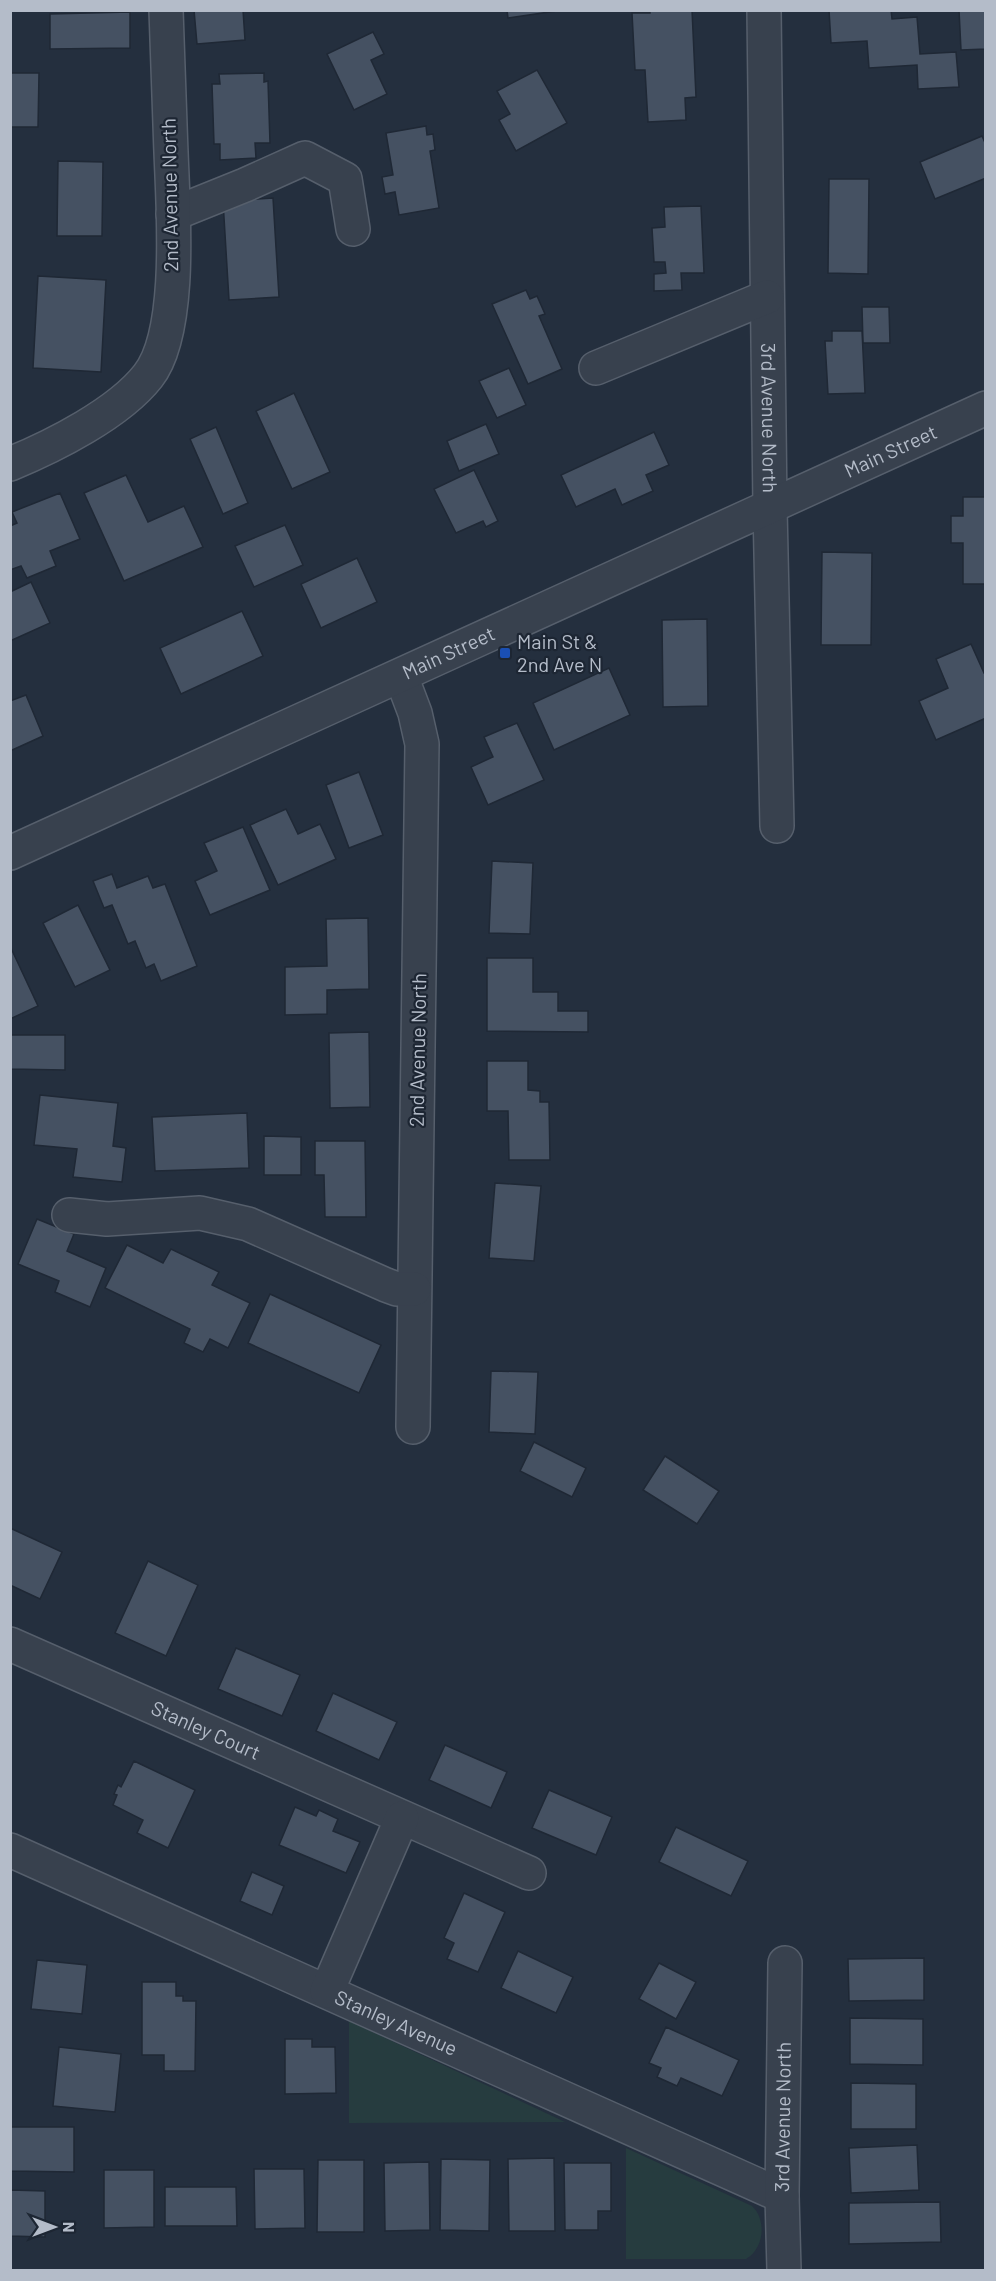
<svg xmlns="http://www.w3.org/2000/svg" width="996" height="2281" viewBox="0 0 996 2281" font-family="Barlow,sans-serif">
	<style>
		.green { fill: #263c3f }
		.building { fill: #455162; stroke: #1f2835; stroke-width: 1.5 }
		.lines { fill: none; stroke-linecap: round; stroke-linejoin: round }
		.minor-casing { stroke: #565f6c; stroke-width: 36 }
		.minor { stroke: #38414e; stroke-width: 33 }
		.transit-dot { fill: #1a4fb4; stroke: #1d2633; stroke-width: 2 }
		.labels { text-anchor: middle; stroke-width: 4.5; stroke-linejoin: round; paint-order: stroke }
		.street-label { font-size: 20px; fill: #b4bcc9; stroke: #1d2633 }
		.poi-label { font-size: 20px; fill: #b4bcc9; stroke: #1d2633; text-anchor: start }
	</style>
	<rect width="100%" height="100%" fill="#242f3e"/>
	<!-- green -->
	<g class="green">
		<path d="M349,2021l216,101 -216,1z"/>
		<path d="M626,2148l126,58c15,14 12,43 -6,53h-120z"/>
	</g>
	<!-- building -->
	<g class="building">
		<path d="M194,10h49l2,30 -48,4z"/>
		<path d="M507,10h49v1l-48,7z"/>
		<path d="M650,10h42l4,87 -11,1 1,22 -38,2 -3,-52h-10l-3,-57h18z"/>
		<path d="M829,10h62l1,9 25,-2 3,37 36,-2 3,35 -41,2 -1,-24 -48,3 -2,-27 -36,2z"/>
		<path d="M959,10h27v39l-25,1z"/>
		<path d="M130,12v36l-80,1v-35z"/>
		<path d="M373,32l11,22 -13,6 16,34 -33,16 -27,-56z"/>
		<path d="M537,70l30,53 -51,28 -17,-31 11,-6 -13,-23z"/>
		<path d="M10,73h29l-1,54h-28z"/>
		<path d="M264,73v9l4,-1 2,62h-15l1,15 -36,2v-16h-6l-2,-60h8l-1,-10z"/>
		<path d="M426,126l1,9 6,-1 2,16 -5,1 9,57 -40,7 -4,-23 -10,2 -3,-17 11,-2 -7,-42z"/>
		<path d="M982,136l4,9v33l-51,21 -15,-37z"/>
		<path d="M58,161l45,1 -1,74h-45z"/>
		<path d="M829,179h40l-1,95 -40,-1z"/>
		<path d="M273,198l6,99 -50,3 -6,-99z"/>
		<path d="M701,206l3,67h-23l1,17 -28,1v-17l12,-1 -1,-11h-11l-2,-34 13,-1 -1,-20z"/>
		<path d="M38,276l68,4 -5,92 -68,-4z"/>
		<path d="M526,290l4,9 7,-3 8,18 -6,2 23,53 -34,15 -36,-80z"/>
		<path d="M862,307h27l1,36h-27z"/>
		<path d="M832,331h30l3,62 -37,1 -3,-53h7z"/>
		<path d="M509,368l17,37 -29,13 -18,-37z"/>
		<path d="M294,393l36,79 -38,17 -36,-78z"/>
		<path d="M486,424l13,30 -40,17 -12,-30z"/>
		<path d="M216,427l32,76 -25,11 -33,-75z"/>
		<path d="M654,432l15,33 -23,10 7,16 -31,14 -7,-16 -39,18 -15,-32z"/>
		<path d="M474,470l24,51 -12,6 -3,-6 -27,12 -22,-44z"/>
		<path d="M126,475l22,47 36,-16 19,41 -79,34 -40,-88z"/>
		<path d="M60,493l20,46 -30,12 6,15 -29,12 -6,-12 -11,4v-44l7,-3 -5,-11z"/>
		<path d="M963,497h23v87h-23v-41h-12v-27h12z"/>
		<path d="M285,525l18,40 -49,22 -19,-41z"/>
		<path d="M822,552l50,1 -1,92h-50z"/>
		<path d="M357,558l20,44 -56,26 -20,-44z"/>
		<path d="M31,582l19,41 -40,18v-49z"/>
		<path d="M242,611l21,45 -82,38 -21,-46z"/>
		<path d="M707,619l1,87 -45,1 -1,-87z"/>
		<path d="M971,644l13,29 2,-1v46l-50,22 -17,-39 29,-13 -12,-29z"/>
		<path d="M609,668l21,47 -76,35 -21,-47z"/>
		<path d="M26,695l17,41 -33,15v-50z"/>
		<path d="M517,723l27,57 -56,25 -17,-38 22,-10 -9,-20z"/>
		<path d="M359,772l24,63 -34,13 -23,-63z"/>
		<path d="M286,809l12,25 22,-10 16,35 -58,26 -28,-60z"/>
		<path d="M243,827l27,63 -60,25 -15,-34 22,-10 -13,-28z"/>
		<path d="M492,861l41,2 -3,71 -41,-1z"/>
		<path d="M112,874l5,14 31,-12 5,12 12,-4 32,82 -36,15 -7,-17 -8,4 -11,-27 -7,3 -16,-39 -8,3 -11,-27z"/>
		<path d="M78,905l32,65 -35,17 -32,-64z"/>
		<path d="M368,918l1,71 -42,1v24l-42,1v-48l42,-1 -1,-47z"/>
		<path d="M10,946l28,60 -28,13z"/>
		<path d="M487,958h46v34h25v19h30v21l-101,-1z"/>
		<path d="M369,1032l1,75 -40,1 -1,-75z"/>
		<path d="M10,1035h55v35l-55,-1z"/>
		<path d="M487,1061h41v29l12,1v11h9l1,58h-41l-1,-49h-21z"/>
		<path d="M40,1095l78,8 -5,43 13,2 -4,34 -49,-5 4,-28 -43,-4z"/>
		<path d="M247,1113l2,55 -94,3 -3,-54z"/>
		<path d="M264,1136l37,1v38h-37z"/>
		<path d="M315,1141h50l1,76h-41l-1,-42h-9z"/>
		<path d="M495,1183l46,3 -7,75 -45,-3z"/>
		<path d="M37,1219l37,15 -7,17 39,17 -16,39 -35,-15 4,-11 -41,-17z"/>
		<path d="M127,1245l36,18 8,-14 48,23 -7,13 38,18 -22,45 -18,-9 -7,13 -19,-9 6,-14 -85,-41z"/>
		<path d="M270,1294l111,51 -22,48 -111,-50z"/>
		<path d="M491,1371l47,1 -3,62 -46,-2z"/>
		<path d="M534,1442l52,26 -14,29 -52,-26z"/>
		<path d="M665,1456l54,35 -22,33 -54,-34z"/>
		<path d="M10,1528l52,24 -22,47 -30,-14z"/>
		<path d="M148,1561l50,24 -32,71 -51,-23z"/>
		<path d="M236,1648l64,27 -18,41 -64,-27z"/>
		<path d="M333,1693l64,29 -18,38 -63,-29z"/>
		<path d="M445,1745l62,27 -16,36 -62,-28z"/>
		<path d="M134,1761l61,29 -27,58 -31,-15 6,-13 -30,-15 4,-10 -3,-1 4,-9 3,2z"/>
		<path d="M549,1790l63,27 -16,38 -64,-27z"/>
		<path d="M295,1807l21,9 3,-6 19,9 -5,12 27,11 -14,31 -67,-28z"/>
		<path d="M676,1827l72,34 -17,35 -72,-34z"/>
		<path d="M252,1872l32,14 -12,29 -32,-14z"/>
		<path d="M464,1893l41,19 -27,60 -31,-13 7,-16 -10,-5z"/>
		<path d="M518,1951l55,26 -17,36 -55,-25z"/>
		<path d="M924,1958v42l-75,1 -1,-42z"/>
		<path d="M37,1960l50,5 -5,49 -51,-5z"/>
		<path d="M659,1963l37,19 -20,37 -37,-20z"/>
		<path d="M142,1982h34v14h7v5h13l-1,70h-31v-16h-22z"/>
		<path d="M850,2018l73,1v46l-73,-1z"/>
		<path d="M666,2027l73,33 -17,36 -41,-18 -4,8 -20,-9 4,-9 -12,-5z"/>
		<path d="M285,2039h27v8h23l1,46 -51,1z"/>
		<path d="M59,2047l62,7 -6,58 -62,-6z"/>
		<path d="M851,2083l65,1v45h-65z"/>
		<path d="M10,2127h64v45l-64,-1z"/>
		<path d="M917,2145l2,45 -68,3 -2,-45z"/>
		<path d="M554,2158l1,73h-46l-1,-72z"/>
		<path d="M441,2159l49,1 -1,71 -49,-1z"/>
		<path d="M318,2160h46v72h-47z"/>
		<path d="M429,2162l1,68 -45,1 -1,-68z"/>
		<path d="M564,2163h47v48h-13v19h-33z"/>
		<path d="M254,2169h50l1,59 -50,1z"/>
		<path d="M104,2170h50v57l-50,1z"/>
		<path d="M165,2187h71l1,39h-72z"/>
		<path d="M10,2190l35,1v46l-35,-1z"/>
		<path d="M940,2202l1,40 -92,2v-41z"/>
	</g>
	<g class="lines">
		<!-- minor casing -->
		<g class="minor-casing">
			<g id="minor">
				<path id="s1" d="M764,10l6,498 7,318"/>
				<path d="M173,214l72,-29 60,-27 40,21 8,50"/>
				<path d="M596,368l171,-71"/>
				<path d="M10,464c44,-18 109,-51 138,-88 35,-44 25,-168 23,-224 -2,-47 -3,-94 -5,-142"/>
				<path d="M401,676l14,37 7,31 -9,683"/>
				<path id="s2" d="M10,853l976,-445"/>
				<path d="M69,1215l38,4 93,-6 48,11 138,61 11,4h17"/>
				<path id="s3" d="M10,1644l519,229"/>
				<path id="s4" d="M10,1850l772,346"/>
				<path d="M327,1991l75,-173"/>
				<path id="s5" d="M784,2270l-2,-74 3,-233"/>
			</g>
		</g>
		<!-- minor -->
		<use href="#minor" class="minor"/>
	</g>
	<!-- markers -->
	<rect class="transit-dot" x="499" y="647" width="12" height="12" rx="3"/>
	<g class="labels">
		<!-- street labels -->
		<g class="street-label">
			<text transform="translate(170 195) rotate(-91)" y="7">2nd Avenue North</text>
			<text dy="7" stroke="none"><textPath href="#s1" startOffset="408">3rd Avenue North</textPath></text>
			<text dy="7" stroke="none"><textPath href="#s2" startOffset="968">Main Street</textPath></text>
			<text dy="7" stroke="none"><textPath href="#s2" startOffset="482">Main Street</textPath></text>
			<text transform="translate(418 1050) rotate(-89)" y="7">2nd Avenue North</text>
			<text dy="7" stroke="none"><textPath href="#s3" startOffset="214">Stanley Court</textPath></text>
			<text dy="7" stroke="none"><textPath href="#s4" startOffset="423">Stanley Avenue</textPath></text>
			<text dy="7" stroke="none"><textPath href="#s5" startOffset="153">3rd Avenue North</textPath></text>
		</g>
		<!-- poi labels -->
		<g class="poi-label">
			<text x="517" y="649">Main St &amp;<tspan x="517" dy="23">2nd Ave N</tspan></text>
		</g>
	</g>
	<!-- border -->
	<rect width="996" height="2281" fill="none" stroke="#b4bcc9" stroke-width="24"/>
	<!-- north arrow -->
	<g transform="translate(54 2227) rotate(90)" stroke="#1d2633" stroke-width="4.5" paint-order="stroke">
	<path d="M0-4.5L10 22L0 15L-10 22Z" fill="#b4bcc9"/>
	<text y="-9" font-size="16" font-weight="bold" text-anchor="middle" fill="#b4bcc9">N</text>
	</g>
</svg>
